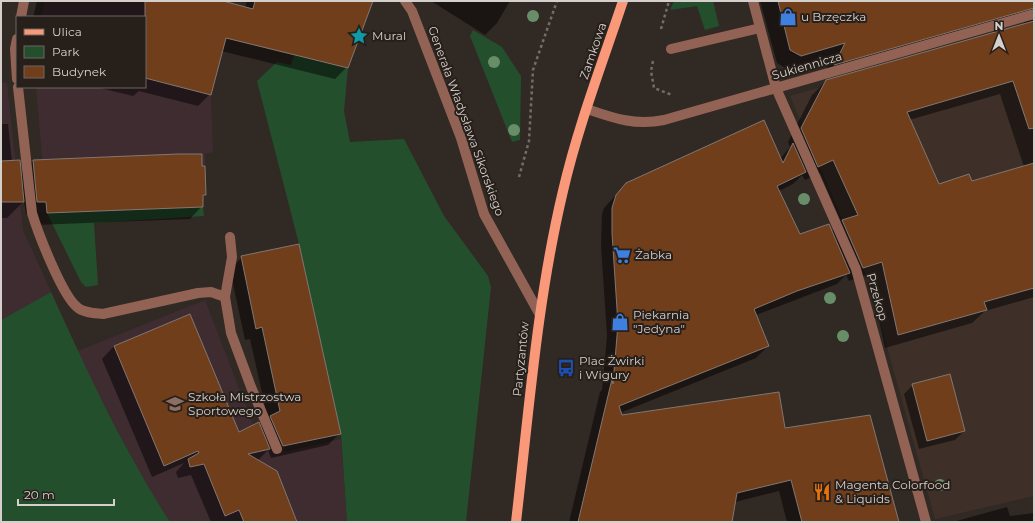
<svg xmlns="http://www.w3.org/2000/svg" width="1035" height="523" viewBox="0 0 1035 523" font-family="Montserrat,sans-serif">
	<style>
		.built { fill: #3e3028 }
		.education { fill: #3f2c31 }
		.green { fill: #244f2d }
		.shadow { fill: #0007; fill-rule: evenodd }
		.building { fill: #713e1c; stroke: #817772 }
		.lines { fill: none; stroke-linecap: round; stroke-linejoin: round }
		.path { stroke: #736c68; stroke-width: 2.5; stroke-dasharray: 3 3; stroke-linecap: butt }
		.minor { stroke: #926354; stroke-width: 10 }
		.major { stroke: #fa997a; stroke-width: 10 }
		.tree { fill: #678e69 }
		.labels { text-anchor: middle; stroke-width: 4; stroke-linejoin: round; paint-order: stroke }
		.poi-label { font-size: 12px; fill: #d6d0cd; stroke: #271f1a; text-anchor: start }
		.street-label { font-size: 12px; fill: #d6d0cd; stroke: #271f1a }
	</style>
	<rect width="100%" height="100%" fill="#312924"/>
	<!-- built -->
	<path class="built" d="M1034,26v470l-99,23 -66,-237 -79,-186z"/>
	<!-- education -->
	<g class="education">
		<path d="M45,1h190l-24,94 2,57 -8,2 1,41h-3v12l-156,6 -11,-126h109v-70h-104z"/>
		<path d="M1,82l6,1 16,147 28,62 -50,28z"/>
		<path d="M205,300l49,127 23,-6 8,31 56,-13 6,83h-177l-29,-46 -46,-89 -17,-36z"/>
	</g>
	<!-- green -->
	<g class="green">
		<path d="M674,1h39l6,25 -14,4 -8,-24 -27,4z"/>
		<path d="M473,30l29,17 19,29 -1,64 -8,2 -42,-106z"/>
		<path d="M294,55l54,13 -4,43 6,31 54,-3 40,77 44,60 3,11 -25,235h-119l-6,-88 -42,-190 -42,-163 20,-19 14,3z"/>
		<path d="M203,207l1,9 -110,7 4,62 -12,2 -5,-5 -34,-69z"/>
		<path d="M51,292c36,79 72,157 119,230h-169v-202z"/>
	</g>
	<!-- shadow -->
	<g class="shadow">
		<path d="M37,1h182l26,7 2,-7h125l-25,66 -12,12 -114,-28 -11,43 -12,12 -59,-15 -6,5 -37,-9h49v-70h-112z"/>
		<path d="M431,1h79l-13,22 -12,12z"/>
		<path d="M760,1h274v296l-49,14 -13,12 -87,25 -16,-74 -20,7 -3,-6 -9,9 -81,31 12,31 -12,12 -136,55 1,3 163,13 114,93h-111l-8,-31 -44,11 -4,20h-162l31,-130 2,-2 5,-54 -6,-90 1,-32 2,-6 10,-11 12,-13 154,-25 10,-12 -2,-5 24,-47 14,-14 200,-57 -4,-3 -200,56 11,-22 -46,14 -10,-6zM1000,94l24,73 -52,15 -34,3 -29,-65zM820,173l21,49 -10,10 -31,3 -21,-44 14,-7 9,-9 3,5z"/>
		<path d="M1,124h7l4,38 8,12 13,-13 168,-6 4,40 -3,3v8l-12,13 -155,6 -1,-11h-8l-2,-13 -17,17h-6z"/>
		<path d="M242,257l98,176 -12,12 -57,13 -3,-8 -11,11 19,11 21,50h-86l-20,-47 -13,3 -2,-6 8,-9 -32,14 -50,-118 12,-13 75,-31 50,118 21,-5 8,-8 -18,-81 -5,1 -15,-70z"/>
		<path d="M913,385l51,46 -9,9 -36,9 -15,-55z"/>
		<path d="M1007,507l3,9 24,-3v9h-81z"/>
	</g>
	<!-- building -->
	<g class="building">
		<path d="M145,1h78l30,8 2,-8h118l-25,67 -122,-30 -15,57 -66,-17z"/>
		<path d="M778,1h256v7l-200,57 11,-22 -44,13 -11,-6z"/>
		<path d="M1034,21v107l-5,1 -16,-48 -106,31 32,72 30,-10 3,7 62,-18v125l-50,14 3,8 -89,25 -16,-73 -19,6 -21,-48 16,-5 -25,-55 -15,7 -17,-39 25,-48z"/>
		<path d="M764,120l19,43 10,-20 13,29 -29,14 23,48 29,-10 21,49 -53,18 -43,18 15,37 -150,60 3,9 157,-23 6,36 85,-13 29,107h-97l-11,-42 -54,13 -5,29h-154l34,-143 1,5 5,-60 -6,-91v-25l4,-13 10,-12z"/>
		<path d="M178,154h24v12h3l1,29h-3v12l-156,6 -1,-11h-9l-4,-42z"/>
		<path d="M20,160l4,42h-23v-41z"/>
		<path d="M299,244l42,190 -58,12 -13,-30 10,-5 -18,-84 -6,2 -15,-73z"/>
		<path d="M190,314l49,118 20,-10 11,27 -22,5 29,17 20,51h-53l-5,-12 -14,6 -21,-52 -14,3 -2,-8 11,-6 -1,-2 -34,15 -50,-120z"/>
		<path d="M950,374l15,57 -38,10 -15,-57z"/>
	</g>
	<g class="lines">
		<!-- path -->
		<g class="path">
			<path d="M661,29l8,-28"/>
			<path d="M653,61l-2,10 3,17 18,7"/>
			<path d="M519,177l10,-36 4,-71 24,-69"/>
		</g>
		<!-- minor -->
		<g class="minor">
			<path d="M405,1l7,10 49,127 23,76 55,99"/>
			<path d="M753,1l23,87 80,181 70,253"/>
			<path d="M21,17l3,-16"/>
			<path d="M17,39l-2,10 2,30"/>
			<path d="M671,49l89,-21"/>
			<path d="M18,87l14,126c6,20 30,82 45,94 6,6 18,6 26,7l95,-21 13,-1 14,5 6,36 20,54 26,62"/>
			<path d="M587,109c26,9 48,17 77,11l370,-106"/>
			<path d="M225,297l7,-40 -2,-20"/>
		</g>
		<!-- major -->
		<path class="major" d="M516,522c13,-111 21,-222 47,-331 15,-65 39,-127 60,-190"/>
	</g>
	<!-- trees -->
	<g class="tree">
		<circle cx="533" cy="16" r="6"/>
		<circle cx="494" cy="62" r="6"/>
		<circle cx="514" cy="130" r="6"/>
		<circle cx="804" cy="199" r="6"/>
		<circle cx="830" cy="298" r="6"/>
		<circle cx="843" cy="336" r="6"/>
		<circle cx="940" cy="485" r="6"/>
	</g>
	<!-- icons -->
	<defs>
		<g id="shop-bare" transform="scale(1.38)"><path d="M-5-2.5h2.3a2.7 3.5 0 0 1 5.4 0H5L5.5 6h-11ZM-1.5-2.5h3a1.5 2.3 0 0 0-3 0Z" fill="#3f7fe0" stroke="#271f1a" stroke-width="2.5" paint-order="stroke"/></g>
		<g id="sight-bare" transform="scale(1.38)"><path d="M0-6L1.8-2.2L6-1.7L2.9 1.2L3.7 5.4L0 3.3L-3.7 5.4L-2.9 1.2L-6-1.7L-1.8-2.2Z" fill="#0f9aa8" stroke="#271f1a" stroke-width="2.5" paint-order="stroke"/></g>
		<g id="supermarket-bare" transform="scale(1.38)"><path d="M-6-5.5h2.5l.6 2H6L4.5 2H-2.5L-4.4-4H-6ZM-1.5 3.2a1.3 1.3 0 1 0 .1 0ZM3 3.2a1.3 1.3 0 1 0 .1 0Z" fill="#3f7fe0" stroke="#271f1a" stroke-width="2.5" paint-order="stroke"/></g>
		<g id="bus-bare" transform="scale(1.38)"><path d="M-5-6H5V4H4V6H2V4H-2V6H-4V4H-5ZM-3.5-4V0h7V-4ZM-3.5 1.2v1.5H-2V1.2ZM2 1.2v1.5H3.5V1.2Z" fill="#1a4fb4" stroke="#271f1a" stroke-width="2.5" paint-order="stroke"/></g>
		<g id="school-bare" transform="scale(1.38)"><path d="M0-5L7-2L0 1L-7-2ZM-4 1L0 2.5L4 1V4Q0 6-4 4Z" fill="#8d6e63" stroke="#271f1a" stroke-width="2.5" paint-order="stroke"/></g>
		<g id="restaurant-bare" transform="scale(1.38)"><path d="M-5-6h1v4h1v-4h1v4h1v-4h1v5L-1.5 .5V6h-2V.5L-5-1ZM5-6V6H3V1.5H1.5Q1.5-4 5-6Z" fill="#e8710a" stroke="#271f1a" stroke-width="2.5" paint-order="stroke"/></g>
	</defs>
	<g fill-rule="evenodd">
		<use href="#shop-bare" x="788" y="17"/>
		<use href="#sight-bare" x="359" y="36"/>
		<use href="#supermarket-bare" x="622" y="255"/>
		<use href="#shop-bare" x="620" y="322"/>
		<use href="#bus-bare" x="566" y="368"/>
		<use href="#school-bare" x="175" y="404"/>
		<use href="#restaurant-bare" x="822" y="492"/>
	</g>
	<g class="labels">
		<!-- poi labels -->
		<g class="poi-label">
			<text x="801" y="21">u Brzęczka</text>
			<text x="372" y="40">Mural</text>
			<text x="635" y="259">Żabka</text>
			<text x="633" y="319">Piekarnia<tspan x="633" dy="14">"Jedyna"</tspan></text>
			<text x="579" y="365">Plac Żwirki<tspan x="579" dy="14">i Wigury</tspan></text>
			<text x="188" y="401">Szkoła Mistrzostwa<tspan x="188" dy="14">Sportowego</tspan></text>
			<text x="835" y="489">Magenta Colorfood<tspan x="835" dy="14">&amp; Liquids</tspan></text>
		</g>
		<!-- street labels -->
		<g class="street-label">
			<text transform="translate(593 51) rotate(-71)" y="4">Zamkowa</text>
			<text transform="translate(807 66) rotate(-16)" y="4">Sukiennicza</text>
			<text transform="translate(466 121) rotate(70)" y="4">Generała Władysława Sikorskiego</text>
			<text transform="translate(877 297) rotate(74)" y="4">Przekop</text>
			<text transform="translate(521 359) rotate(-84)" y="4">Partyzantów</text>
		</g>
	</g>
	<!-- border -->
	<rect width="1035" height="523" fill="none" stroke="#d6d0cd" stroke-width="4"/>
	<!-- legend -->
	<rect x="16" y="16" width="130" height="72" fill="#271f1a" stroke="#6d6662"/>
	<rect x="24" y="29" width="20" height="6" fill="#fa997a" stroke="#6d6662"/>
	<text x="52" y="36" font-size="12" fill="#d6d0cd">Ulica</text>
	<rect x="24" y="46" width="20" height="12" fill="#244f2d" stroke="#6d6662"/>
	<text x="52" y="56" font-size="12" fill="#d6d0cd">Park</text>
	<rect x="24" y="66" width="20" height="12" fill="#713e1c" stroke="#6d6662"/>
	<text x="52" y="76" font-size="12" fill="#d6d0cd">Budynek</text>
	<!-- north arrow -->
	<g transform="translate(999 36)" stroke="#271f1a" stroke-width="3" paint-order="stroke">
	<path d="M0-3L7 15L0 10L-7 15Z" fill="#d6d0cd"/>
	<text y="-6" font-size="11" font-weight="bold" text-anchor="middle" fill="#d6d0cd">N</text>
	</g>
	<!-- scale -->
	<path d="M18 499v6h96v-6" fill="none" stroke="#d6d0cd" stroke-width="2"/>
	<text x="24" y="499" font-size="12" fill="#d6d0cd" stroke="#271f1a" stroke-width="3" paint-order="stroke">20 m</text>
</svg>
